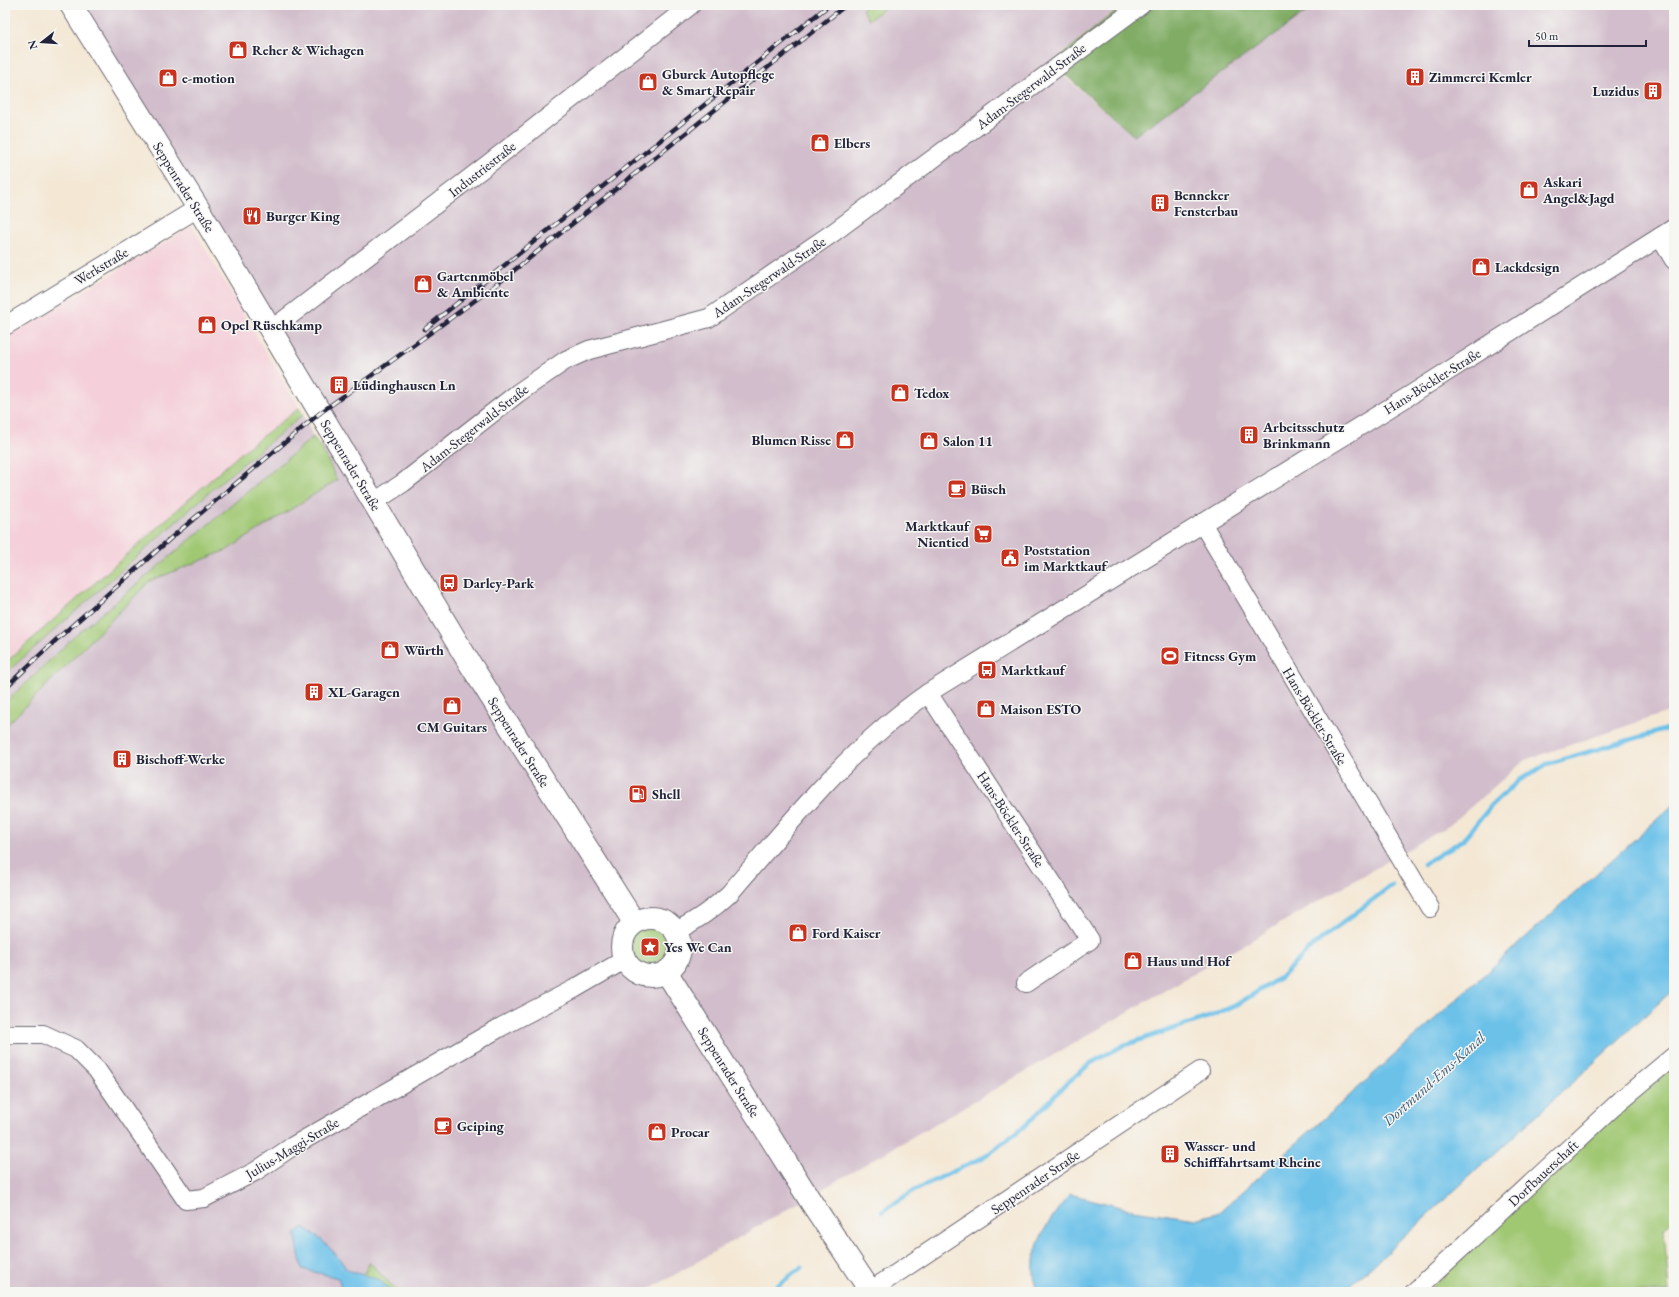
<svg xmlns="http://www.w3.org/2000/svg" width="1679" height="1297" viewBox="0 0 1679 1297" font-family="'EB Garamond',serif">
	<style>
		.built { fill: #f5cfd9 }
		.industrial { fill: #d1bdcb }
		.green { fill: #a0c873; stroke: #617557 }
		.forest { fill: #80ac65; stroke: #516750 }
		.water { fill: #6cc1e9; stroke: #477292 }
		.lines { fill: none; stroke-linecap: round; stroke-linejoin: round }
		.stream { stroke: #6cc1e9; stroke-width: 4.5 }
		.minor-casing { stroke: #6c6771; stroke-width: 20 }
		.major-casing { stroke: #6c6771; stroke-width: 24 }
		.minor { stroke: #fff; stroke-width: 18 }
		.major { stroke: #fff; stroke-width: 22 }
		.rail-casing { stroke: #22223b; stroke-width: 4.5 }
		.rail { stroke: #f6f6f2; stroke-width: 3; stroke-dasharray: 9; stroke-linecap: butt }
		.labels { text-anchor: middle; stroke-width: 3; stroke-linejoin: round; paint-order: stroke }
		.poi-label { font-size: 14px; font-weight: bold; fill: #22223b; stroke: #f6f6f2; text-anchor: start }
		.street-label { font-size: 14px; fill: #22223b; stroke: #f6f6f2 }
		.water-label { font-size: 15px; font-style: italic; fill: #3c5a78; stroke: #f6f6f2 }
	</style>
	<rect width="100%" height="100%" fill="#f6f6f2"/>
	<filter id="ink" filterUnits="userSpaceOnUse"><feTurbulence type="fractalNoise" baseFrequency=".025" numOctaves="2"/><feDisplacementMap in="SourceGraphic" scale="8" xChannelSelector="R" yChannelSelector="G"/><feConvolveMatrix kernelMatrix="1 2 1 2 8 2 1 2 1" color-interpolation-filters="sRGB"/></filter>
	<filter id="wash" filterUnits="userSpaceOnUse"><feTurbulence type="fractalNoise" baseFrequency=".012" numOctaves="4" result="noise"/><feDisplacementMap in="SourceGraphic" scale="16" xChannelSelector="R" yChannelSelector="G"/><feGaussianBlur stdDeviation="0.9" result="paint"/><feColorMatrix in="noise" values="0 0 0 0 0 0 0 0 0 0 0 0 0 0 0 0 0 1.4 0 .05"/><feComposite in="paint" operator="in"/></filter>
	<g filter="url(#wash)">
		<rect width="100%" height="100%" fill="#f4e8d5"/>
		<!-- built -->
		<path class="built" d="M192,226l107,182 -57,44 -237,211v-325z"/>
		<!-- industrial -->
		<g class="industrial">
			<path d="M76,5h791l-5,4 8,11 18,-15h234l-73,59 85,72 182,-131h358v705l-149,50 -75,65 -805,467h-247l-29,-30 -13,30h-351v-565l145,-146 77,-31 110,-71 -16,-33 20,-16z"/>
			<path d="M303,415l10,22 -237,198 -71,68v-29l217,-193z"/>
		</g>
		<!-- green -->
		<g class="green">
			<path d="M867,5h21l-19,15 -7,-11z"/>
			<path d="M299,408l4,7 -81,66 -217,193v-11l237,-211z"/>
			<path d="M313,437l8,9 16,34 -110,70 -77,31 -145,146v-24l71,-68z"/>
			<circle cx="649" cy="946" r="19"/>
			<path d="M1674,1063v157l-10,9 5,63h-242l201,-191z"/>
			<path d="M369,1262l29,30h-42z"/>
		</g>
		<!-- forest -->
		<path class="forest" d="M1123,5h193l-182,131 -82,-73z"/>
		<!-- water -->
		<g class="water">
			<path d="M1674,804v185l-330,303h-308c-1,-10 -3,-21 -2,-31 3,-26 20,-47 36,-67l63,16 63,9 24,-7z"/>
			<path d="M304,1227c17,11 33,26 43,43l33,10 11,12h-48l-5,-14 -36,-9 -7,-36z"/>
		</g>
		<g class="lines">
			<!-- stream -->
			<g class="stream">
				<path d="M1424,864l39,-24 29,-35 26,-24 29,-17 127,-37"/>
				<path d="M882,1212l32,-22 72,-34 41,-32 40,-41 24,-20 31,-17 87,-29 27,-12 45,-28 34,-33 77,-59"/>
				<path d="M769,1292l33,-25"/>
			</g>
		</g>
	</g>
	<g filter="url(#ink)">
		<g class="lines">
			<!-- minor casing -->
			<g class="minor-casing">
				<g id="minor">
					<path d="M1660,237l14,23"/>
					<path d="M5,326l193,-118"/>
					<path d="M271,330l216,-165 204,-160"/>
					<path d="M374,502l29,-19 115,-90 48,-33 23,-10 120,-32 125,-86 307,-227"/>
					<path d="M1202,523l228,385"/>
					<path d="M928,693l162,247 -64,43"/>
					<path d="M676,931c20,-10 36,-21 53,-37 61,-71 121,-147 199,-201l484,-299 262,-166"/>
					<path d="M5,1037l8,-3h30l33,15 21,21 89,130 18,-2 52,-27 37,-25 208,-119 73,-38 50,-29"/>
					<path d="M870,1291l330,-220"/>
					<path d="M1414,1292l207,-192 53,-44"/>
				</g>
			</g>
			<!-- major casing -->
			<g class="major-casing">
				<g id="major">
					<path d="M71,5l127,203 269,451 167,263"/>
					<circle cx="651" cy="947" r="29"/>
					<path d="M667,973l146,232 58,87"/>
				</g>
			</g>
			<!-- minor -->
			<use href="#minor" class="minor"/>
			<!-- major -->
			<use href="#major" class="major"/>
			<!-- rail casing -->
			<g class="rail-casing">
				<g id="rail">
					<path d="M425,329l404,-324"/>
					<path d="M5,688l51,-48 115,-102 149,-125 172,-125 354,-283"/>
				</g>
			</g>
			<!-- rail -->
			<use href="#rail" class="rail"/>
		</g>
	</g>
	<!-- icons -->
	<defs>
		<g id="shop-square" transform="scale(1)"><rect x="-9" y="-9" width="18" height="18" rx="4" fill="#c8321e" stroke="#f6f6f2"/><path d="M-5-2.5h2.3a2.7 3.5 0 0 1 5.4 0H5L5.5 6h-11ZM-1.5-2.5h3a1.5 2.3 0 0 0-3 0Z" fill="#fff"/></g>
		<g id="building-square" transform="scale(1)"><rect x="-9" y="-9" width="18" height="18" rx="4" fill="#c8321e" stroke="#f6f6f2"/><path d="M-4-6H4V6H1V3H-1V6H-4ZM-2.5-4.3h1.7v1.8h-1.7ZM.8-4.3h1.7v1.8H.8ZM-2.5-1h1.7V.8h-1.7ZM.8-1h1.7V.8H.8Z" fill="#fff"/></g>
		<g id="restaurant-square" transform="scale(1)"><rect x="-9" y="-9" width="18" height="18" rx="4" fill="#c8321e" stroke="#f6f6f2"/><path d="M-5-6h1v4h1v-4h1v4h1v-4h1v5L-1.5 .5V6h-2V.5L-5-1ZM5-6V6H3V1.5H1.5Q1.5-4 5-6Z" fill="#fff"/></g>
		<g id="cafe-square" transform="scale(1)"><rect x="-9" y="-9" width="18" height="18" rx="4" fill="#c8321e" stroke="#f6f6f2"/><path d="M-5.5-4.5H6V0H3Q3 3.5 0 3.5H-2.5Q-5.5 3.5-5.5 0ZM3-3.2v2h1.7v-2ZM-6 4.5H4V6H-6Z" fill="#fff"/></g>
		<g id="supermarket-square" transform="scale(1)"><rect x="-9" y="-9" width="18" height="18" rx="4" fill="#c8321e" stroke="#f6f6f2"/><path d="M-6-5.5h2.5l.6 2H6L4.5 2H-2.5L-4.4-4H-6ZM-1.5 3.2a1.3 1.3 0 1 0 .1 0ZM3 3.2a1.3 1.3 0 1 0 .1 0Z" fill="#fff"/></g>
		<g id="civic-square" transform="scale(1)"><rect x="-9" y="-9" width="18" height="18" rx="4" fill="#c8321e" stroke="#f6f6f2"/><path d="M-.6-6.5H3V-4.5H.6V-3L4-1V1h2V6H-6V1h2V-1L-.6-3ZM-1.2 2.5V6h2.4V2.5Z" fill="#fff"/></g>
		<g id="bus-square" transform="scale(1)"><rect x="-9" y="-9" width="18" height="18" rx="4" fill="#c8321e" stroke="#f6f6f2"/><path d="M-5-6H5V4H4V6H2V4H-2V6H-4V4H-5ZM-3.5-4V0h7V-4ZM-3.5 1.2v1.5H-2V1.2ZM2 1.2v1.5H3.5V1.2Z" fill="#fff"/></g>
		<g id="stadium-square" transform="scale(1)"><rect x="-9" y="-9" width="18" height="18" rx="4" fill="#c8321e" stroke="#f6f6f2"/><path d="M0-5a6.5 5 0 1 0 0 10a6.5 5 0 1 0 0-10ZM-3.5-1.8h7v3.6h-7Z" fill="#fff"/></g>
		<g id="fuel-square" transform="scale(1)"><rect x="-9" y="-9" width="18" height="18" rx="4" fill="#c8321e" stroke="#f6f6f2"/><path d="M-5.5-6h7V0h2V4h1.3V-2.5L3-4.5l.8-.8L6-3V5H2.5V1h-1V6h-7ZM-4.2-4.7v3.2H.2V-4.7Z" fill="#fff"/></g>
		<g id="sight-square" transform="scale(1)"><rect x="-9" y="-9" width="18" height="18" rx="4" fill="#c8321e" stroke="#f6f6f2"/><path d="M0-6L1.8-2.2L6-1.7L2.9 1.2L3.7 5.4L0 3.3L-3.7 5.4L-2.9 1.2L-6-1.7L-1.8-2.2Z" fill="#fff"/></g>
	</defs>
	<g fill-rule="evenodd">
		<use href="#shop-square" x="238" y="50"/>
		<use href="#building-square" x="1415" y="77"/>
		<use href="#shop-square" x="168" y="78"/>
		<use href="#shop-square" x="648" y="82"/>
		<use href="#building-square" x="1653" y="91"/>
		<use href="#shop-square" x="820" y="143"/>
		<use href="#shop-square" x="1529" y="190"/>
		<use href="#building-square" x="1160" y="203"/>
		<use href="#restaurant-square" x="252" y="216"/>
		<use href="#shop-square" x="1481" y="267"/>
		<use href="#shop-square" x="423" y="284"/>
		<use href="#shop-square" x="207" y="325"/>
		<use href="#building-square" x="339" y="385"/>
		<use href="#shop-square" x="900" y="393"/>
		<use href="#building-square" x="1249" y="435"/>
		<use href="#shop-square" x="845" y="440"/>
		<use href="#shop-square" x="929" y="441"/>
		<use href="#cafe-square" x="957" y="489"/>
		<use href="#supermarket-square" x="983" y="534"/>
		<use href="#civic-square" x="1010" y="558"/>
		<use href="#bus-square" x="449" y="583"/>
		<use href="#shop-square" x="390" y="650"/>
		<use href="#stadium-square" x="1170" y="656"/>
		<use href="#bus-square" x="987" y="670"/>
		<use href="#building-square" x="314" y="692"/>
		<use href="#shop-square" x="452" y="706"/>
		<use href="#shop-square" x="986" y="709"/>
		<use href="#building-square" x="122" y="759"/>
		<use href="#fuel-square" x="638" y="794"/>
		<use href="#shop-square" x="798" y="933"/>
		<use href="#sight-square" x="650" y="947"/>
		<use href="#shop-square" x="1133" y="961"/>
		<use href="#cafe-square" x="443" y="1126"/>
		<use href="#shop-square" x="657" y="1132"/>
		<use href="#building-square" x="1170" y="1154"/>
	</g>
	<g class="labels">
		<!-- poi labels -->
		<g class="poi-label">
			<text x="252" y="55">Reher &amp; Wiehagen</text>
			<text x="662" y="79">Gburek Autopflege<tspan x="662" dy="16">&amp; Smart Repair</tspan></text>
			<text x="1429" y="82">Zimmerei Kemler</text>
			<text x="182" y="83">e-motion</text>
			<text x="1639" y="96" text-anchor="end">Luzidus</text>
			<text x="834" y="148">Elbers</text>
			<text x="1543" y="187">Askari<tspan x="1543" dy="16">Angel&amp;Jagd</tspan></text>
			<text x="1174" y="200">Benneker<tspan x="1174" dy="16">Fensterbau</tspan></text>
			<text x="266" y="221">Burger King</text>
			<text x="1495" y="272">Lackdesign</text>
			<text x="437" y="281">Gartenmöbel<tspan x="437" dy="16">&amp; Ambiente</tspan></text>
			<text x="221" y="330">Opel Rüschkamp</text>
			<text x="353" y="390">Lüdinghausen Ln</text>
			<text x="914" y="398">Tedox</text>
			<text x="1263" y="432">Arbeitsschutz<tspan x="1263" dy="16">Brinkmann</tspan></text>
			<text x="831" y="445" text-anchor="end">Blumen Risse</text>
			<text x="943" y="446">Salon 11</text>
			<text x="971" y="494">Büsch</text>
			<text x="969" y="531" text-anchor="end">Marktkauf<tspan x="969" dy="16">Nientied</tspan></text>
			<text x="1024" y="555">Poststation<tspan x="1024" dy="16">im Marktkauf</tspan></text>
			<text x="463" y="588">Darley-Park</text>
			<text x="404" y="655">Würth</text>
			<text x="1184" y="661">Fitness Gym</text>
			<text x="1001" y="675">Marktkauf</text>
			<text x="328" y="697">XL-Garagen</text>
			<text x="1000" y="714">Maison ESTO</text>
			<text x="452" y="732" text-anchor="middle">CM Guitars</text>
			<text x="136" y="764">Bischoff-Werke</text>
			<text x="652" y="799">Shell</text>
			<text x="812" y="938">Ford Kaiser</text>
			<text x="664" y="952">Yes We Can</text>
			<text x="1147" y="966">Haus und Hof</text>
			<text x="457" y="1131">Geiping</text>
			<text x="671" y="1137">Procar</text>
			<text x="1184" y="1151">Wasser- und<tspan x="1184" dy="16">Schifffahrtsamt Rheine</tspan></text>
		</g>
		<!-- street labels -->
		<g class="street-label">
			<text transform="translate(1031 86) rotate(-37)" y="5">Adam-Stegerwald-Straße</text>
			<text transform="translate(482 169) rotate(-38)" y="5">Industriestraße</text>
			<text transform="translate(184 187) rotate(58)" y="5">Seppenrader Straße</text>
			<text transform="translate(101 266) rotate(-31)" y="5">Werkstraße</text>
			<text transform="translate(769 277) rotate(-34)" y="5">Adam-Stegerwald-Straße</text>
			<text transform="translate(1432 381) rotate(-32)" y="5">Hans-Böckler-Straße</text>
			<text transform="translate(474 428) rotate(-38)" y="5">Adam-Stegerwald-Straße</text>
			<text transform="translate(351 465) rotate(59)" y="5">Seppenrader Straße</text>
			<text transform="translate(1315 716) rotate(59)" y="5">Hans-Böckler-Straße</text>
			<text transform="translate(519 742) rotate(58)" y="5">Seppenrader Straße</text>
			<text transform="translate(1011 819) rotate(57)" y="5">Hans-Böckler-Straße</text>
			<text transform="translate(729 1072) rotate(58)" y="5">Seppenrader Straße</text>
			<text transform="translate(292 1148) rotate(-31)" y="5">Julius-Maggi-Straße</text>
			<text transform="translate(1543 1173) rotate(-43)" y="5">Dorfbauerschaft</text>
			<text transform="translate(1035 1182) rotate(-34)" y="5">Seppenrader Straße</text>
		</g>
		<!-- water labels -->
		<g class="water-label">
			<text transform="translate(1434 1079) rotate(-42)" y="5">Dortmund-Ems-Kanal</text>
		</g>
	</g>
	<!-- margin -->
	<rect width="1679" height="1297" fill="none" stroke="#f6f6f2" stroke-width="20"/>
	<!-- north arrow -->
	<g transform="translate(42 42) rotate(253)" stroke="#f6f6f2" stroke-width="3" paint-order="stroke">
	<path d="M0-3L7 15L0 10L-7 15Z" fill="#22223b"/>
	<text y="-6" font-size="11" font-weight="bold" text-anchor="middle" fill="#22223b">N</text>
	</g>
	<!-- scale -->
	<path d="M1529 40v6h117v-6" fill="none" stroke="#22223b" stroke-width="2"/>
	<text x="1535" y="40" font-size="12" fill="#22223b" stroke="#f6f6f2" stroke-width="3" paint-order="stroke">50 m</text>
</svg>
